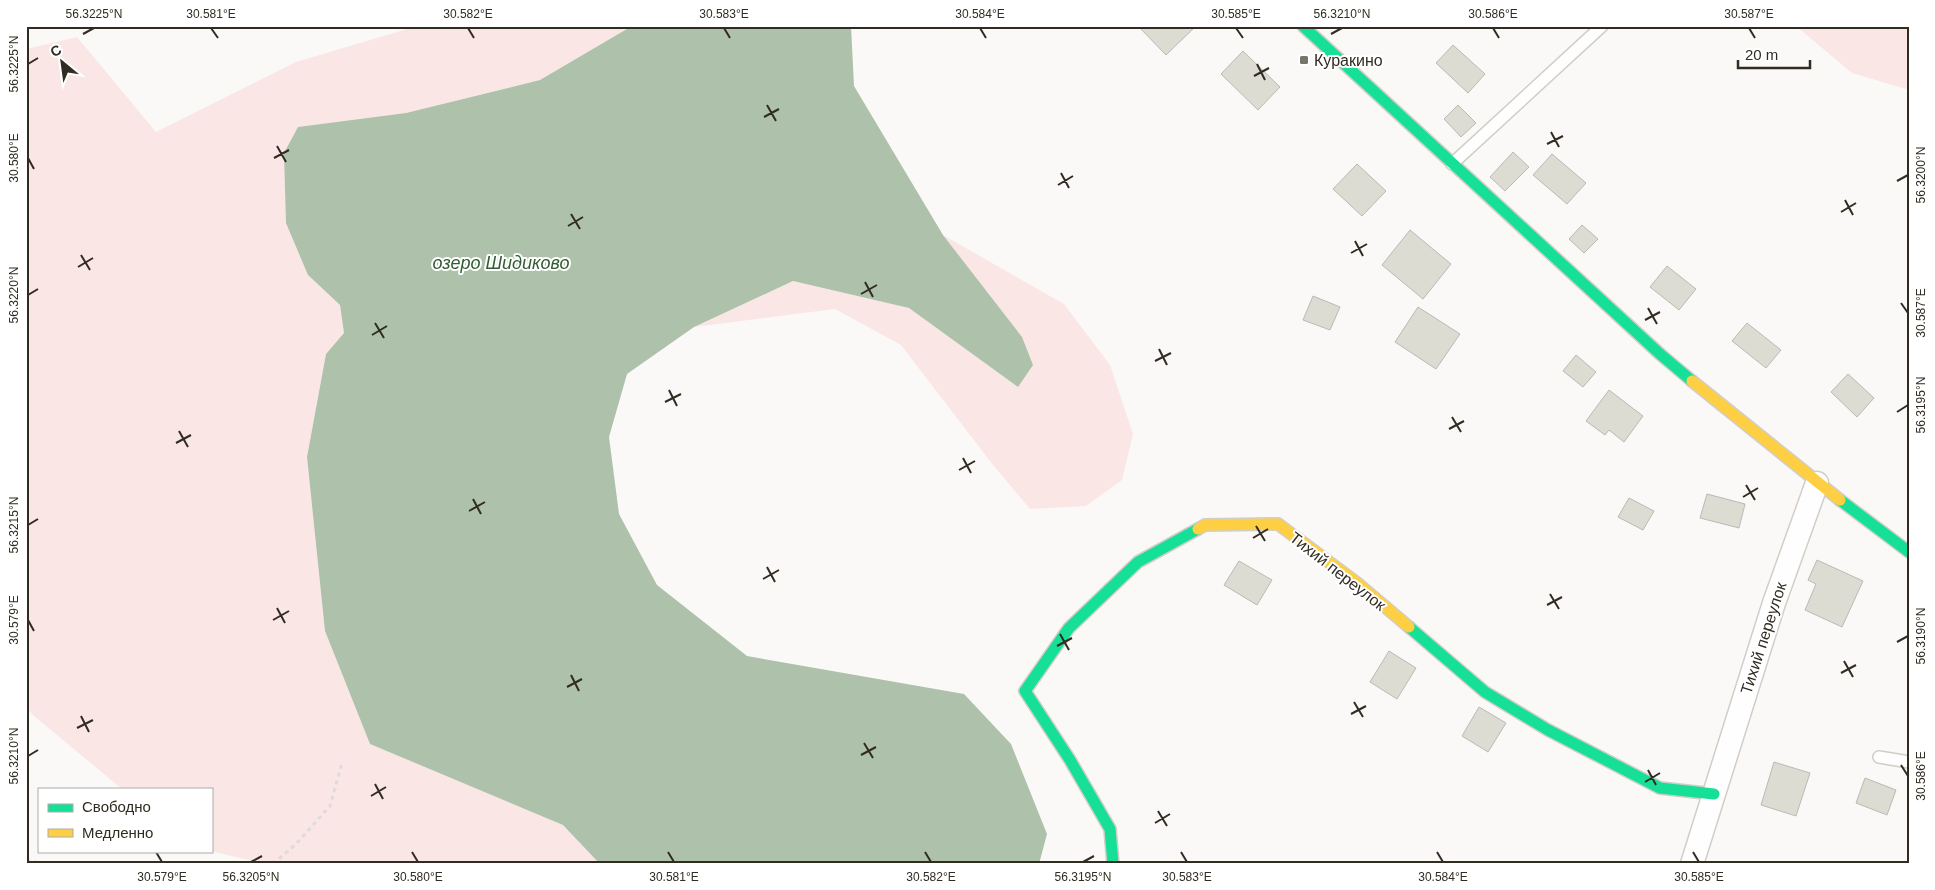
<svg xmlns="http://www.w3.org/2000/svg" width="1935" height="890" viewBox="0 0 1935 890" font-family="Arial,sans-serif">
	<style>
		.green { fill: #fae6e5 }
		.water { fill: #adc1ab }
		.building { fill: #dcdcd3; stroke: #babab4 }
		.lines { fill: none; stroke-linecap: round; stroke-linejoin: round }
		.lane-casing { stroke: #d1cec8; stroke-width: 14 }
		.street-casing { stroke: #d1cec8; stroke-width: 25 }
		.fast-casing { stroke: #d1cec8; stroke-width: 14 }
		.slow-casing { stroke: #d1cec8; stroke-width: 14 }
		.path { stroke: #dddcdb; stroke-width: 3; stroke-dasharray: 4 4; stroke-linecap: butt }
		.lane { stroke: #fefefe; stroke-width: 11 }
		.street { stroke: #fefefe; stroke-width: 22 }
		.fast { stroke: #16e098; stroke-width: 11 }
		.slow { stroke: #ffcf43; stroke-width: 11 }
		.ticks { fill: none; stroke: #312c22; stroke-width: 2 }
		.poi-dot { fill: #78746d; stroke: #fff; stroke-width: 2 }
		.labels { text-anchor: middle; stroke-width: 4; stroke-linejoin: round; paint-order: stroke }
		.poi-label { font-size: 16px; fill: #312c22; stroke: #fff; text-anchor: start }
		.street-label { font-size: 16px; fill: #312c22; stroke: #fff }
		.water-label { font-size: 18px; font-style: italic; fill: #315c31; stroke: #fff }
		.neatline { fill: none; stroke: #312c22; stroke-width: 2 }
		.ticks-label { font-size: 12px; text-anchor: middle; fill: #312c22 }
	</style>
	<rect width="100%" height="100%" fill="#fbf9f7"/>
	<!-- green -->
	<g class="green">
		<path d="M417,26h215l-92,54 -134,33 -108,14 10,148 32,30 4,28 -18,21 -19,103 18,174 45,113 193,81 42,39h-339l-55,-13v-62h-89l-88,-73 -8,-9v-658l51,-12 79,95 140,-70z"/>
		<path d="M1796,26h113v64l-57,-17z"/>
		<path d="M943,235l121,69 46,61 23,69 -11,46 -36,26 -56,3 -37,-44 -92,-120 -66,-36 -141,18 99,-46 116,27 109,79 4,-50z"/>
	</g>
	<!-- water -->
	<path class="water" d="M632,26h219l3,60 89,149 79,102 11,28 -15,22 -109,-79 -116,-27 -99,46 -67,47 -18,63 10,77 38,71 90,71 217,38 47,50 36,90 -8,30h-439l-37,-39 -193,-81 -45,-113 -18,-174 19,-103 18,-21 -4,-28 -32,-30 -22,-52 -2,-70 14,-26 108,-14 134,-33z"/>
	<!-- building -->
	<g class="building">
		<path d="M1138,26h58l-30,29z"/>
		<path d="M1453,45l32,29 -17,19 -32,-30z"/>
		<path d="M1243,51l37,36 -22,23 -37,-36z"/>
		<path d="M1458,105l18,18 -15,14 -17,-18z"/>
		<path d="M1513,152l16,15 -24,24 -15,-14z"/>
		<path d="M1552,154l34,29 -19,21 -34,-29z"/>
		<path d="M1357,164l29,27 -24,25 -29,-27z"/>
		<path d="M1582,225l16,14 -14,14 -15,-14z"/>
		<path d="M1410,230l41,34 -28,35 -41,-34z"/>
		<path d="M1667,266l29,23 -17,21 -29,-23z"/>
		<path d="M1313,296l27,11 -10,23 -27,-10z"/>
		<path d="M1418,307l42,27 -24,35 -41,-27z"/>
		<path d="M1747,323l34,27 -15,18 -34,-27z"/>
		<path d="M1576,355l20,17 -13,15 -20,-16z"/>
		<path d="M1848,374l26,24 -17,19 -26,-25z"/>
		<path d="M1609,390l34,26 -19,26 -15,-12 -4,5 -19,-14z"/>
		<path d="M1707,494l38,10 -6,24 -39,-10z"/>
		<path d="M1629,498l25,13 -11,19 -25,-13z"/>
		<path d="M1817,560l46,21 -21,46 -37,-17 11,-26 -8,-4z"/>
		<path d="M1239,561l33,19 -15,25 -33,-20z"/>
		<path d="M1389,651l27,17 -19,31 -27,-17z"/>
		<path d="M1479,707l27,16 -18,29 -26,-16z"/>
		<path d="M1774,762l36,11 -14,43 -35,-11z"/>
		<path d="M1865,778l31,12 -9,25 -31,-12z"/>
	</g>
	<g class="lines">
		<!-- lane casing -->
		<g class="lane-casing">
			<g id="lane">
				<path d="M1452,164l150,-138"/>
				<path d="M1879,757l30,5"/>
			</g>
		</g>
		<!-- street casing -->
		<g class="street-casing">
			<path id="street" d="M1692,864l82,-261 43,-120"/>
		</g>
		<!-- fast casing -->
		<g class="fast-casing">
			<g id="fast">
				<path d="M1303,26l357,328 32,27"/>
				<path d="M1840,500l69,52"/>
				<path d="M1409,627l76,65 63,38 112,58 54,6"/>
				<path d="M1113,864l-3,-35 -40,-69 -45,-69 44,-63 69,-66 60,-33"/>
			</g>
		</g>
		<!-- slow casing -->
		<g class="slow-casing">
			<g id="slow">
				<path d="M1692,381l148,119"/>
				<path d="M1198,529l7,-4 73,-1 79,59 52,44"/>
			</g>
		</g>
		<!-- path -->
		<g class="path">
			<path d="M26,860l18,4"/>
			<path d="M273,864l23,-20 34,-38 12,-43"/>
		</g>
		<!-- lane -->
		<use href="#lane" class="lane"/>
		<!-- street -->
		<use href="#street" class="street"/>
		<!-- fast -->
		<use href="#fast" class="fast"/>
		<!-- slow -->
		<use href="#slow" class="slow"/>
	</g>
	<!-- ticks -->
	<path class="ticks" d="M211,28l7,10M468,28l6,10M724,28l6,10M980,28l6,10M1236,28l7,10M1493,28l6,10M1749,28l6,10M83,34l11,-6M1331,34l11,-6M28,64l10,-6M1257,64l8,16M1254,76l15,-8M767,105l9,16M764,117l15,-8M1551,132l8,15M1547,144l16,-8M277,146l9,16M28,158l6,11M274,158l15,-8M1061,173l8,15M1897,181l11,-6M1058,185l15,-9M1845,200l8,15M1841,212l15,-9M571,214l9,15M568,226l15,-9M1355,241l8,15M1351,253l16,-9M81,255l9,15M78,267l15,-9M865,282l8,15M861,294l16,-9M28,295l10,-6M1901,303l7,10M1648,308l9,16M1645,320l15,-8M375,323l9,15M372,335l15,-9M1159,349l8,16M1155,361l16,-8M669,390l8,16M665,402l16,-8M1897,412l11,-7M1452,417l9,15M1449,429l15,-8M179,431l9,16M176,443l15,-8M963,458l8,15M959,470l16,-9M1746,485l9,15M1743,497l15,-9M473,499l8,15M469,511l16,-9M28,525l10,-6M1256,526l9,15M1253,538l15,-9M767,567l8,15M763,579l16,-9M1550,594l9,15M1547,605l15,-8M277,608l8,15M28,620l6,11M273,620l16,-9M1060,634l9,16M1897,642l11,-6M1057,646l15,-8M1844,661l9,16M1841,673l15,-8M571,675l8,16M567,687l15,-8M1354,702l9,15M1351,714l15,-8M81,716l8,16M77,728l16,-8M864,743l9,15M861,755l15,-8M28,756l10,-6M1901,765l7,11M1648,770l8,15M1645,782l15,-9M375,784l8,15M371,796l15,-9M1158,811l9,15M1155,823l15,-9M156,852l6,10M412,852l6,10M668,852l6,10M925,852l6,10M1181,852l6,10M1437,852l6,10M1693,852l6,10M251,862l11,-6M1083,862l11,-6"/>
	<!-- markers -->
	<rect class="poi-dot" x="1299" y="55" width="10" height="10" rx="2.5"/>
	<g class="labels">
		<!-- poi labels -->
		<g class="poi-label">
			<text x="1314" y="66">Куракино</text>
		</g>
		<!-- street labels -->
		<g class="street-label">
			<text transform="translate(1338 571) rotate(38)" y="6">Тихий переулок</text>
			<text transform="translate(1763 638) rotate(-72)" y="6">Тихий переулок</text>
		</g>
		<!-- water labels -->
		<g class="water-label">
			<text x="501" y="269">озеро Шидиково</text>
		</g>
	</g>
	<!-- border -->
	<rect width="1935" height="890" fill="none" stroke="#ffffff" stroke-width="55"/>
	<!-- legend -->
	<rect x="38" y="788" width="175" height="65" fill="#ffffff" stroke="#adaba7"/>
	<rect x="48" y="804" width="25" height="8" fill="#16e098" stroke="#adaba7"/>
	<text x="82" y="812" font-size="15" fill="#312c22">Свободно</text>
	<rect x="48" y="829" width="25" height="8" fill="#ffcf43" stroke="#adaba7"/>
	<text x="82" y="838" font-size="15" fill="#312c22">Медленно</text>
	<!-- north arrow -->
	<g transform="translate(62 62) rotate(331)" stroke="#ffffff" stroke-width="4" paint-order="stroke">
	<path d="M0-4L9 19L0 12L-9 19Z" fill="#312c22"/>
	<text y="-8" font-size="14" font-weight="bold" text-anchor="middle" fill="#312c22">С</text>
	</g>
	<!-- scale -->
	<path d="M1738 60v8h72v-8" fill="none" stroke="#312c22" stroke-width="2.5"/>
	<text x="1745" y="60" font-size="15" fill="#312c22" stroke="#ffffff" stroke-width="4" paint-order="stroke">20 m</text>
	<rect x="28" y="28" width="1880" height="834" class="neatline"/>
	<g class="ticks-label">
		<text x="94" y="18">56.3225°N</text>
		<text x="211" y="18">30.581°E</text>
		<text x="468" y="18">30.582°E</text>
		<text x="724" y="18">30.583°E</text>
		<text x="980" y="18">30.584°E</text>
		<text x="1236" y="18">30.585°E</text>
		<text x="1342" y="18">56.3210°N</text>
		<text x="1493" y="18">30.586°E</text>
		<text x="1749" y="18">30.587°E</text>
		<text transform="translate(14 64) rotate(-90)" y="4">56.3225°N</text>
		<text transform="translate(14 158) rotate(-90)" y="4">30.580°E</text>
		<text transform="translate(1921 175) rotate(-90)" y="4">56.3200°N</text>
		<text transform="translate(14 295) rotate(-90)" y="4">56.3220°N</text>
		<text transform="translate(1921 313) rotate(-90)" y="4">30.587°E</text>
		<text transform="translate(1921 405) rotate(-90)" y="4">56.3195°N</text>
		<text transform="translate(14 525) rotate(-90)" y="4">56.3215°N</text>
		<text transform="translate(14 620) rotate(-90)" y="4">30.579°E</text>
		<text transform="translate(1921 636) rotate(-90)" y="4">56.3190°N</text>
		<text transform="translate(14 756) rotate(-90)" y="4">56.3210°N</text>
		<text transform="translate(1921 776) rotate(-90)" y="4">30.586°E</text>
		<text x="162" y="881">30.579°E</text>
		<text x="251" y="881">56.3205°N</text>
		<text x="418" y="881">30.580°E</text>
		<text x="674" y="881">30.581°E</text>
		<text x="931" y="881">30.582°E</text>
		<text x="1083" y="881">56.3195°N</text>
		<text x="1187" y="881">30.583°E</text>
		<text x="1443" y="881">30.584°E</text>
		<text x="1699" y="881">30.585°E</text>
	</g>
</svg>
